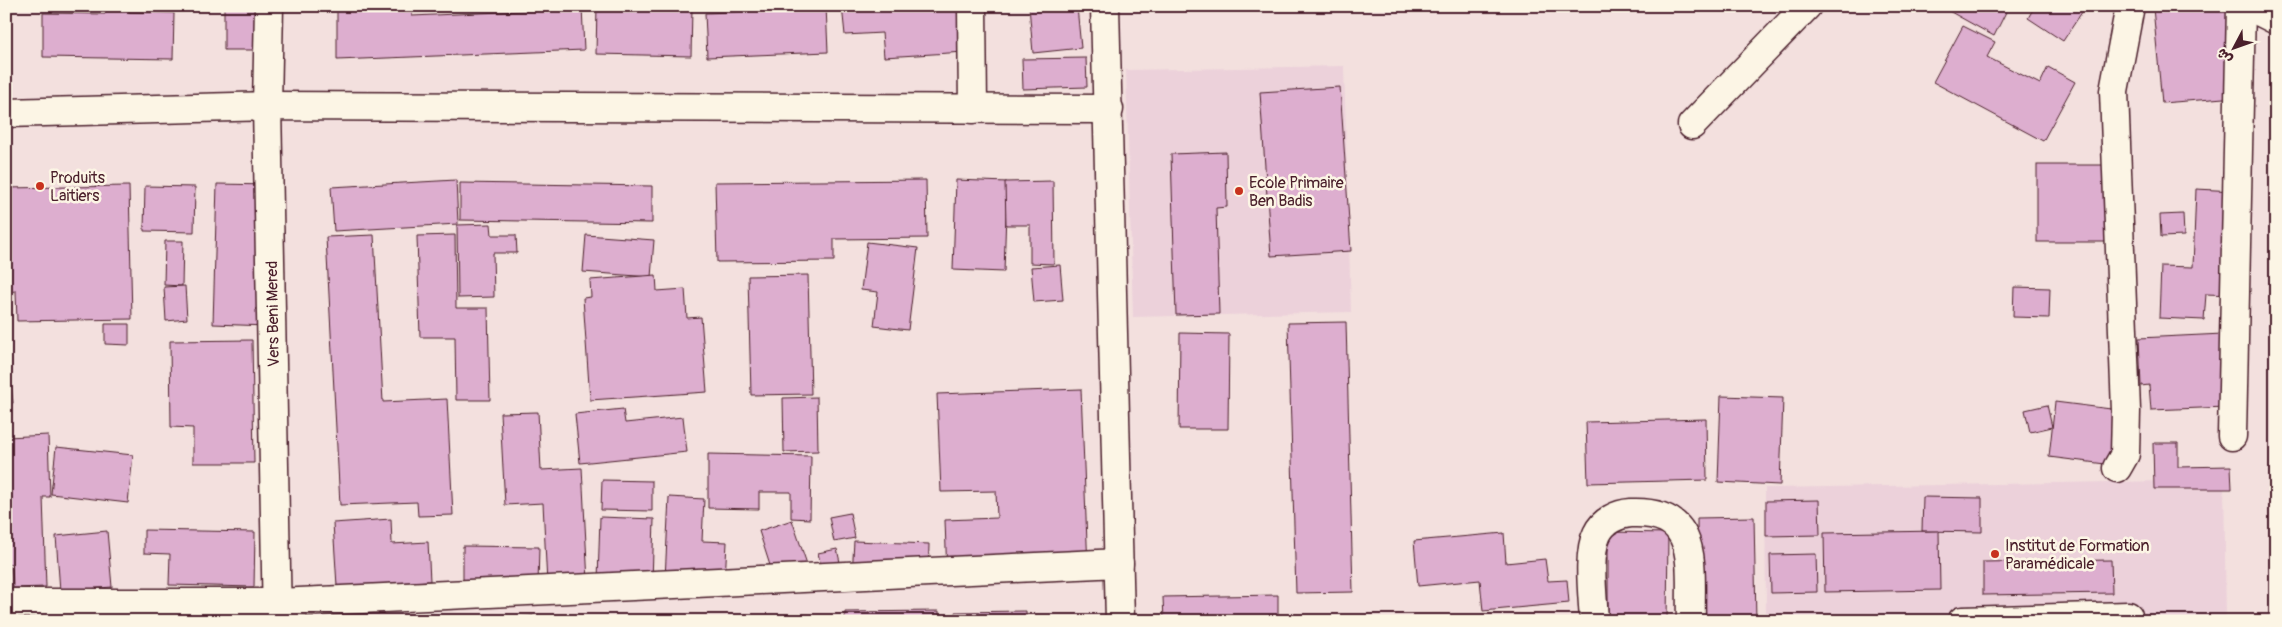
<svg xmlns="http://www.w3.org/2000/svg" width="2282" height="627" viewBox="0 0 2282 627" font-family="Pangolin,'Playpen Sans Arabic',sans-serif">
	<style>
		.built { fill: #ecd1da }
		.building { fill: #ddaecf; stroke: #4a1f2b }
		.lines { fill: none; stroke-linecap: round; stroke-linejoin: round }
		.minor-casing { stroke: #4a1f2b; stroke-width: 31 }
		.major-casing { stroke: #4a1f2b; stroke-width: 31 }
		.minor { stroke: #fcf5e5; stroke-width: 28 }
		.major { stroke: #fcf5e5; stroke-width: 28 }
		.poi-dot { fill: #c8321e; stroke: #fcf5e5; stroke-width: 2 }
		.labels { text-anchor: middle; stroke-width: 5; stroke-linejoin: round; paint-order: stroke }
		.poi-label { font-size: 16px; fill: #4a1f2b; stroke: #fcf5e5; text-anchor: start }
		.street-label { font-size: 16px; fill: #4a1f2b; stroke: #fcf5e5 }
	</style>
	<rect width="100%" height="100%" fill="#f3e0de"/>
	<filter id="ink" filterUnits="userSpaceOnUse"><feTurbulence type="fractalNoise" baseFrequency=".02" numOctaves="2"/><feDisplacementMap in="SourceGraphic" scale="10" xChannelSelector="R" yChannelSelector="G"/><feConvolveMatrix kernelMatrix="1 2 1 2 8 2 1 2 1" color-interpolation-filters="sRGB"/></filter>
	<g filter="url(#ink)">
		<!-- built -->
		<g class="built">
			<path d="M1344,66l7,246 -218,5 -7,-247z"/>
			<path d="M2224,480l2,141h-460l-1,-133z"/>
		</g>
		<!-- building -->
		<g class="building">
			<path d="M105,6h24v6l45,1 -1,46 -130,-2v-44l62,1z"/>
			<path d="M224,6h53l1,44h-54z"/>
			<path d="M337,6h75v10l134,-6v-4h36l2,44 -247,10z"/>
			<path d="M597,6l95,2 -1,48 -95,-2z"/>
			<rect x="710" y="6" width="34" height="3"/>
			<path d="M800,6h26l2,46 -121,5 -2,-44 96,-4z"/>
			<path d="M842,6h120l3,46 -81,5 -2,-24 -37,2z"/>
			<path d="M1029,6h61l-13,1 4,41 -48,5z"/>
			<path d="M1952,6h57l-15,30 -45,-25z"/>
			<path d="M2035,6h51l-23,35 -35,-23z"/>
			<path d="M2176,6h52l8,91 -74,6 -9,-95z"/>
			<path d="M1963,26l32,16 -8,15 53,27 8,-17 27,15 -32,59 -110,-59z"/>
			<path d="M1086,58l1,29 -64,2 -1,-30z"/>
			<path d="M1340,87l11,164 -80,5 -11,-164z"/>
			<path d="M1226,152l1,55 -11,1 3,106 -43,1 -5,-161z"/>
			<rect x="2037" y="165" width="69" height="77"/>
			<path d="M456,180l2,44 -124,7 -3,-44z"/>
			<path d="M926,180l1,58 -93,1v22l-117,1 -2,-80z"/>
			<path d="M956,180l51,2 -3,90 -51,-2z"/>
			<path d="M1053,181l1,83 -24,-1v-38h-24l-1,-43z"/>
			<path d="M460,183l192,3v37l-192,-3z"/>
			<path d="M217,184l53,1 -3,141 -54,-2z"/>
			<path d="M129,186l3,133 -115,2 -1,-30 -10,1v-104z"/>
			<path d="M145,186l50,1 -1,45 -50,-1z"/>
			<path d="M2196,189l39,2 -3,104 -26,-1 -2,26 -45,-2 2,-52 32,1z"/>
			<path d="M2183,214l1,22 -23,1 -1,-22z"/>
			<path d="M491,224l1,11h24l1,18h-24l1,44 -36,1 -1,-73z"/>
			<path d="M374,235l9,167 64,-3 6,116 -35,1 -1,-14 -77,3 -14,-268z"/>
			<path d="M455,235l1,73h32l2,92h-34l-1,-63h-35l-3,-101z"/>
			<path d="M586,235l68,5 -3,37 -68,-5z"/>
			<path d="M165,241h18l-1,45 -18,-1z"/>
			<path d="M867,242l51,6 -10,82 -34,-4 4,-34 -17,-2z"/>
			<path d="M1060,265l3,35 -29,2 -3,-35z"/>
			<path d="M656,275l1,16 28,-2 2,29 14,-1 6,75 -117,8 -7,-102 8,-1 -1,-17z"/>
			<path d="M808,275l3,119 -60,1 -3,-119z"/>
			<path d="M185,286l2,33 -21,2 -2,-34z"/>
			<path d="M2014,287l36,1 -1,30 -36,-1z"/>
			<path d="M1346,322l7,270 -57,1 -8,-270z"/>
			<path d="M105,324h24v21l-24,-1z"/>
			<path d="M1180,333l49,1 -1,95h-49z"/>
			<path d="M2223,334l3,73 -75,3 -2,-25 -8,1 -2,-48z"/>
			<path d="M6,337l7,66 -7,1z"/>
			<path d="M252,340l2,123h-61v-35l-22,-1 -1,-86z"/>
			<path d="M1081,389l7,180 -141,8 -2,-57 52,-2 -1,-27 -55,1 -4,-98z"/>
			<path d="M1721,396l62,2 -3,87 -62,-3z"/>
			<path d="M817,397l1,54 -34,1 -1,-54z"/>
			<path d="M2055,402l64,8 -6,55 -64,-8z"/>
			<path d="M2047,405l5,22 -22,5 -5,-22z"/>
			<path d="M623,409l2,14 58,-6 4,35 -107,11 -5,-49z"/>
			<path d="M538,412l3,58 41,-2 6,114 -41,2 -4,-81 -38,2 -5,-92z"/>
			<path d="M1706,419l1,61 -119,3 -2,-61z"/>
			<path d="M48,435l2,62h-7l3,90 -33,1 -1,-24 -6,1v-58h4l-3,-70z"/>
			<path d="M2153,443h25v24l53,-1 1,23h-78z"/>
			<path d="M56,447l77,8 -5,48 -77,-9z"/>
			<path d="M708,454l103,2 -1,63 -19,-1v-26h-32v17l-51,-1z"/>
			<path d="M602,480l50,1v30l-51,-1z"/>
			<path d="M669,497l35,2 -2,42 25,1 -2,39 -60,-2z"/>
			<path d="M1923,497l59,1v34l-60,-1z"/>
			<path d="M1819,500l1,35 -54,1v-35z"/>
			<path d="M850,513l5,25 -21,4 -5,-25z"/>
			<path d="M600,517l54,2 -2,63 -54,-2z"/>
			<path d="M1754,517l2,104h-58l-1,-103z"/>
			<path d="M391,519l1,25 36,-2 2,39 -93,5 -4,-63z"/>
			<path d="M792,520l17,50 -34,11 -16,-50z"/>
			<path d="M144,530l111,2 -1,55 -85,-2 1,-31 -26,-1z"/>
			<path d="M107,531l5,56 -52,4 -4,-55z"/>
			<path d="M1939,531l1,59 -115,2 -1,-59z"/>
			<path d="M1608,532l60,1 -1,88h-59z"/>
			<path d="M1504,533l2,30 39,-4 3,22 19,-1 2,23 -86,8 -3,-31 -62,6 -4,-45z"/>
			<path d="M854,541l75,3 -1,35 -76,-3z"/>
			<path d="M463,546l76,1 -1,37 -75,-1z"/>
			<path d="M837,549l5,22 -19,4 -5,-22z"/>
			<path d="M1816,554l1,38 -46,1 -1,-38z"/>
			<path d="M2111,560l1,33 -129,2v-33z"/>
			<path d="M6,567h4l-1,22h-3z"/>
			<path d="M1278,595v26h-114l-1,-24z"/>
			<path d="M939,611v10h-94v-9z"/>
			<path d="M1026,611v10h-71v-9z"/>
			<path d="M533,616v5h-43z"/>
			<path d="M639,617l63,3v1h-63z"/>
			<path d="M773,617v4l-66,-1z"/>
			<path d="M815,617v4h-35v-2z"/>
		</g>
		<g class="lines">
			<!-- minor casing -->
			<g class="minor-casing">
				<g id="minor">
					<path d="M972,6l1,103"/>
					<path d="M1105,6l15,615"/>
					<path d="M2248,6l28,14"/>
					<path d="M6,113l261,-7 842,3"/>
					<path d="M1692,125l115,-119"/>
					<path d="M2232,436l9,-430"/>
					<path d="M2117,468l8,-14 1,-43 -12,-320 16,-85"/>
					<path d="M6,603h272l841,-40"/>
					<path d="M1594,621c-1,-23 -7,-67 3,-87 6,-13 20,-20 34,-21 72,-3 58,56 60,108"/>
					<path d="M1962,621l166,-5"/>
				</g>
			</g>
			<!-- major casing -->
			<g class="major-casing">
				<path id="major" d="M269,6l-2,100 10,515"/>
			</g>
			<!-- minor -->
			<use href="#minor" class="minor"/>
			<!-- major -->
			<use href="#major" class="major"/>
		</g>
	</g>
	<!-- markers -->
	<g class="poi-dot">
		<circle cx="40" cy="186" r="5"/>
		<circle cx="1239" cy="191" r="5"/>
		<circle cx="1995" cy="554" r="5"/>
	</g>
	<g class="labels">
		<!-- poi labels -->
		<g class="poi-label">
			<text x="50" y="183">Produits<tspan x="50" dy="18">Laitiers</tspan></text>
			<text x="1249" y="188">Ecole Primaire<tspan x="1249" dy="18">Ben Badis</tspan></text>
			<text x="2005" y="551">Institut de Formation<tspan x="2005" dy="18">Paramédicale</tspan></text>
		</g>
		<!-- street labels -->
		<g class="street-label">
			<text transform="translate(272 314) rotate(-91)" y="6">Vers Beni Mered</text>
		</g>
	</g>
	<!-- margin -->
	<rect width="2282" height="627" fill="none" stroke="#fcf5e5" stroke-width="25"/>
	<rect x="12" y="12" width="2257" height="602" fill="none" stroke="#4a1f2b" stroke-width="2" filter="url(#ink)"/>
	<!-- north arrow -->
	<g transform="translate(2234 48) rotate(229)" stroke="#fcf5e5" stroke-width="4" paint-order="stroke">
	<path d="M0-4L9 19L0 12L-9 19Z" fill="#4a1f2b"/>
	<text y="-8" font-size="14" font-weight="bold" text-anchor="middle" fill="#4a1f2b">ش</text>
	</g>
</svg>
